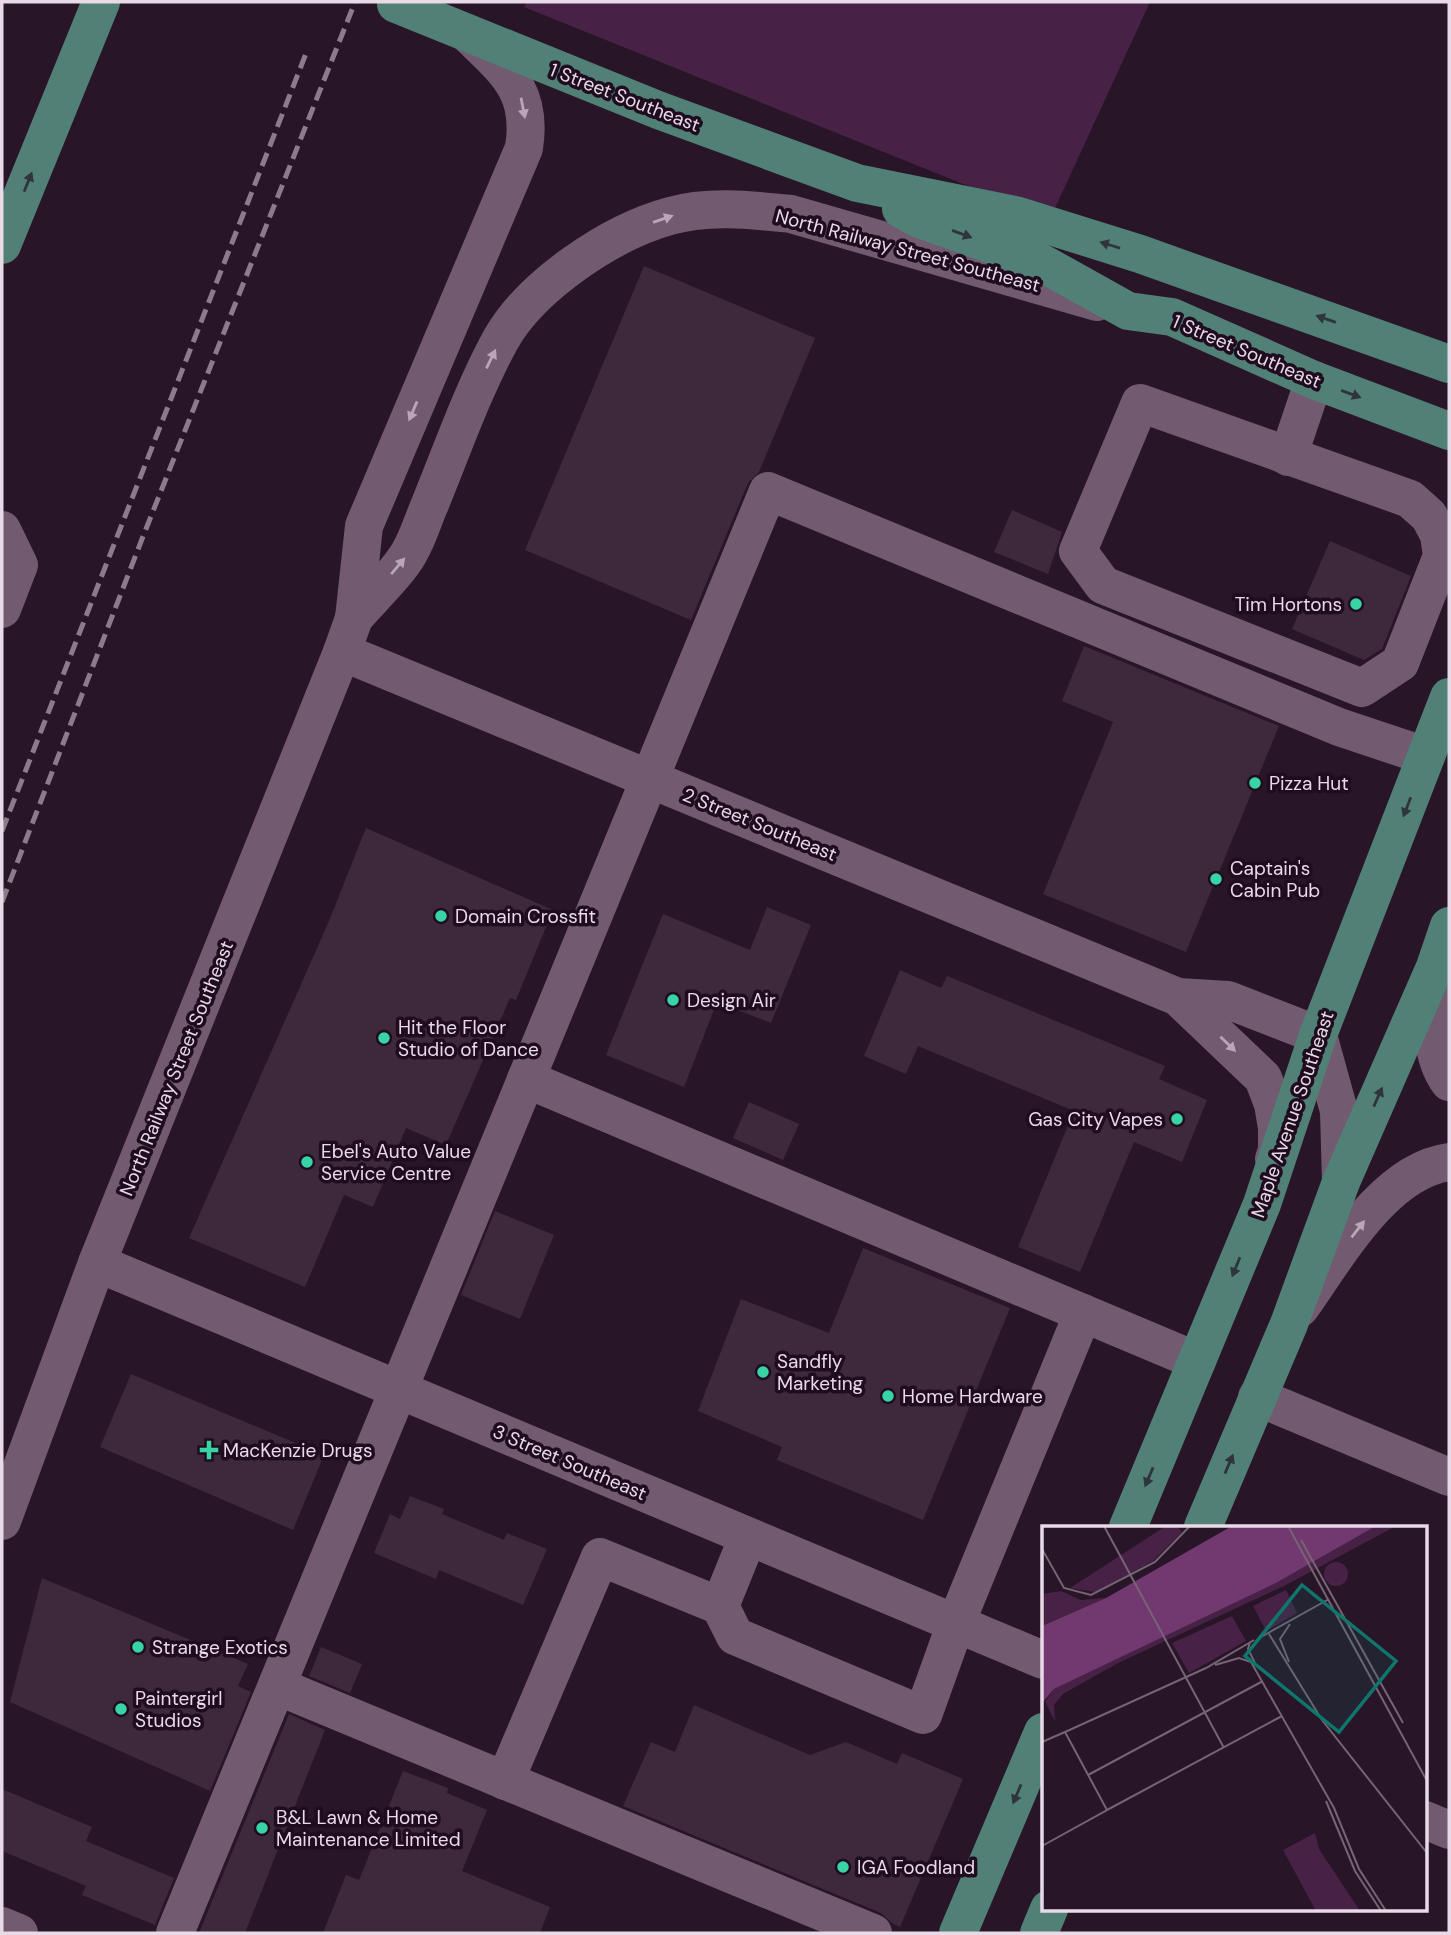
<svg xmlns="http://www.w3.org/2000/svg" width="1451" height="1935" viewBox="0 0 1451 1935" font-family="'DM Sans',sans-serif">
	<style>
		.green { fill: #472246 }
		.building { fill: #3e283c }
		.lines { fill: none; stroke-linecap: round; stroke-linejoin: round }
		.minor { stroke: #725a70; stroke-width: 38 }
		.major { stroke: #518076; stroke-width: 38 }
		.rail { stroke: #8c7b8b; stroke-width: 5; stroke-dasharray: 14 7; stroke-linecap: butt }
		.oneway { fill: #b9a7b7 }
		.oneway2 { fill: #30353d }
		.poi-dot { fill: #38d4a6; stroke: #1f0c1f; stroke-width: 2.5 }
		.labels { text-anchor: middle; stroke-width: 7; stroke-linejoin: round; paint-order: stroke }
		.street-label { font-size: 19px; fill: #e8dae7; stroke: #1f0c1f }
		.poi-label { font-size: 19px; fill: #e8dae7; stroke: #1f0c1f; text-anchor: start }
		.inset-road { fill: none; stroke: #756474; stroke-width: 2 }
		.view { fill: #0f766e; fill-opacity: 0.15; stroke: #0f766e; stroke-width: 3.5 }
		.inset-edge { fill: none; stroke: #e8dae7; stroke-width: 3.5 }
	</style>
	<rect width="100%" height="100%" fill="#291528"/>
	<!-- green -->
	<path class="green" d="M527,2h623l-100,217 -526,-212z"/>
	<!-- building -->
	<g class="building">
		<path d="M644,266l171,72 -56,134 -11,11 -57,137 -166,-70z"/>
		<path d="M1012,510l50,22 -14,42 -54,-22z"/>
		<path d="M1330,541l81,35 -29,73 -18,11 -72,-31z"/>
		<path d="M1084,646l195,80 -93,226 -143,-58 70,-172 -51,-21z"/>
		<path d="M366,828l187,82 -37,90 -6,-2 -64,147 -40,-17 -33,79 -29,-12 -39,92 -116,-49 140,-317z"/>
		<path d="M767,907l44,18 -40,98 -54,-21 -33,85 -78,-32 57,-141 87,36z"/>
		<path d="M900,970l41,18 6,-12 218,90 -6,13 48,21 -25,62 -48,-20 -54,130 -62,-25 56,-136 -156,-65 -12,28 -42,-18z"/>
		<path d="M749,1102l50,22 -16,36 -50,-22z"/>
		<path d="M495,1211l59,24 -34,84 -59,-24z"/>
		<path d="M863,1248l147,60 -87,212 -146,-60 5,-13 -84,-36 43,-112 88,34z"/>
		<path d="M131,1374l193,81 -31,75 -193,-83z"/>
		<path d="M410,1496l34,13 -2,5 62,26 3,-7 40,16 -24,56 -84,-35 -3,9 -62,-26 16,-39 10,5z"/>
		<path d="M42,1578l206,86 -10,22 13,6 -41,99 -200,-89z"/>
		<path d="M321,1647l41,17 -12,29 -41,-17z"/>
		<path d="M694,1705l116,50 36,-13 51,22 5,-11 61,26 -63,148 -8,-4 -11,-10 -258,-107 28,-64 24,10z"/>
		<path d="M289,1714l36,16 -80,203h-46z"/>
		<path d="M403,1771l45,17 -1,5 40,17 -25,61 88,36 -10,26h-217l23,-58 13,5z"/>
		<path d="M2,1789l90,38 -6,14 88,37 -19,47 -73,-30 4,-9 -84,-35z"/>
	</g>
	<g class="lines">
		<!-- minor -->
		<g class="minor">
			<path d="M1140,403l270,96 19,17 10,19 3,21 -42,107 -38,25 -259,-103 -25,-34z"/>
			<path d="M1288,457l26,-77"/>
			<path d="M2,530l17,35 -17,44"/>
			<path d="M354,618c16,-19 43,-44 55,-65 9,-15 14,-33 21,-49 22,-54 43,-114 71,-165 31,-54 110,-107 169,-123 39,-11 81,-6 121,-2l306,88"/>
			<path d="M342,652l836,345 50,3 90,35 21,76 2,71"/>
			<path d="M1435,968c-1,38 -9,82 14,114"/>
			<path d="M1178,997l85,81 10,26 4,24v22l-3,9"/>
			<path d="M526,1079l671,282"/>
			<path d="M97,1263l946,397"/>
			<path d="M1300,1308c36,-50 83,-137 149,-146"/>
			<path d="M1257,1397l192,80"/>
			<path d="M2,1521l95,-258 245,-611 12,-34 10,-92 160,-378c9,-57 -18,-77 -55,-113"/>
			<path d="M720,1606l28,-69"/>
			<path d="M277,1686l596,247"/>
			<path d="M505,1781l95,-224 120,49 15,30 188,79 33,-92 127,-310"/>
			<path d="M1425,1820l24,10"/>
			<path d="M2,1926l17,7"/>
			<path d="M175,1933l593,-1442 571,236 87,29"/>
		</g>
		<!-- major -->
		<g class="major">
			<path d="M396,4l262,106 199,73 158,32 125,39 309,110"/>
			<path d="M901,209l16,9 123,44 88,49 44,6 142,63 135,51"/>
			<path d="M2,245l99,-243"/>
			<path d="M1128,1527l134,-323 56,-169 131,-338"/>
			<path d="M1203,1527l86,-203 52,-142 94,-215 14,-41"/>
			<path d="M958,1933l85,-201"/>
			<path d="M1039,1933l10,-24"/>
		</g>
		<!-- rail -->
		<g class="rail">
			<path d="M2,831l305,-780"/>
			<path d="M2,902l140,-363 213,-537"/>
		</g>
	</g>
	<!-- one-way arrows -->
	<defs><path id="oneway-solid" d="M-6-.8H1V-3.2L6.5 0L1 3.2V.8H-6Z" transform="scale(1.75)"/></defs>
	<g class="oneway">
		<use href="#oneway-solid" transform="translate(523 108) rotate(79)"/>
		<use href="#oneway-solid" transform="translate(663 219) rotate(-19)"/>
		<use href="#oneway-solid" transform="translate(491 359) rotate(-64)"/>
		<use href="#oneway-solid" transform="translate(413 411) rotate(113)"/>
		<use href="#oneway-solid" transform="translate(398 566) rotate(-50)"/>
		<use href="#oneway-solid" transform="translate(1228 1044) rotate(44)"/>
		<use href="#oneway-solid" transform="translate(1358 1229) rotate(-52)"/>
	</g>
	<g class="oneway2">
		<use href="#oneway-solid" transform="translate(28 182) rotate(-68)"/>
		<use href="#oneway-solid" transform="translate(962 234) rotate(20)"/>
		<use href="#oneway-solid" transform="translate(1110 245) rotate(-163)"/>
		<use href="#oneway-solid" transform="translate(1326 319) rotate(-161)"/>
		<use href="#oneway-solid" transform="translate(1351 394) rotate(20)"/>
		<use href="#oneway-solid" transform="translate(1407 807) rotate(111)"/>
		<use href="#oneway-solid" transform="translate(1378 1097) rotate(-66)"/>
		<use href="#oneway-solid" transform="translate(1236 1267) rotate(112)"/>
		<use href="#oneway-solid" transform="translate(1229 1464) rotate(-67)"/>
		<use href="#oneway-solid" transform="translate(1149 1477) rotate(113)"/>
		<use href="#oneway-solid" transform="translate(1017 1794) rotate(113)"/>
	</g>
	<!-- markers -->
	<g class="poi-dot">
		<circle cx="1356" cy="604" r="7"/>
		<circle cx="1255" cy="783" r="7"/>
		<circle cx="1216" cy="879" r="7"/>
		<circle cx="441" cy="916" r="7"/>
		<circle cx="673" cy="1000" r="7"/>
		<circle cx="384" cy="1038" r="7"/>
		<circle cx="1177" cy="1119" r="7"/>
		<circle cx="307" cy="1162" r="7"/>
		<circle cx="763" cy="1372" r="7"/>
		<circle cx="888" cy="1396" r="7"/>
		<path d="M205.5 1439.5h7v7h7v7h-7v7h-7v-7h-7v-7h7z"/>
		<circle cx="138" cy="1647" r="7"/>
		<circle cx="121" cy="1709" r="7"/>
		<circle cx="262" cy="1828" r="7"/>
		<circle cx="843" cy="1867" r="7"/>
	</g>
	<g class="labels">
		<!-- street labels -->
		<g class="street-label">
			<text transform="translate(625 97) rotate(21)" y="7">1 Street Southeast</text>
			<text transform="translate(908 250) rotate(15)" y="7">North Railway Street Southeast</text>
			<text transform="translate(1247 351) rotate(23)" y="7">1 Street Southeast</text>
			<text transform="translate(760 824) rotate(22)" y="7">2 Street Southeast</text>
			<text transform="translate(176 1068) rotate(-68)" y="7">North Railway Street Southeast</text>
			<text transform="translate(1292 1114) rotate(-71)" y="7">Maple Avenue Southeast</text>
			<text transform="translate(570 1462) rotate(23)" y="7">3 Street Southeast</text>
		</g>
		<!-- poi labels -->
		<g class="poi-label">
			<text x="1342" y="611" text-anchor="end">Tim Hortons</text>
			<text x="1269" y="790">Pizza Hut</text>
			<text x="1230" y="875">Captain's<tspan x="1230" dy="22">Cabin Pub</tspan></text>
			<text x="455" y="923">Domain Crossfit</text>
			<text x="687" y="1007">Design Air</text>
			<text x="398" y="1034">Hit the Floor<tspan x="398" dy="22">Studio of Dance</tspan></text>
			<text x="1163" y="1126" text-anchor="end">Gas City Vapes</text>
			<text x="321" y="1158">Ebel's Auto Value<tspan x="321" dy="22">Service Centre</tspan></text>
			<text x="777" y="1368">Sandfly<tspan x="777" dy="22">Marketing</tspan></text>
			<text x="902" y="1403">Home Hardware</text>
			<text x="223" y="1457">MacKenzie Drugs</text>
			<text x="152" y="1654">Strange Exotics</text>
			<text x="135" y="1705">Paintergirl<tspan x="135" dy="22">Studios</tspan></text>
			<text x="276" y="1824">B&amp;L Lawn &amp; Home<tspan x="276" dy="22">Maintenance Limited</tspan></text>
			<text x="857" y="1874">IGA Foodland</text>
		</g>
	</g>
	<!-- overview -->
	<g transform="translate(1042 1526)">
		<rect width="385" height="385" fill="#291528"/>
		<path d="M124,0h11l5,6 -29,29 -57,31 -26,-4zM334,0h20l-112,60 -166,77 -55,31 -9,11 1,16 -10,-19 9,-13 222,-106zM282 48a12 12 0 1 1 24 0a12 12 0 1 1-24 0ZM244,64l11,23 -31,18 -13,-25zM19,65l20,9 25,-2 -64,28v-32zM190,90l14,25 -57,32 -17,-30zM273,307l4,16 41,62h-44l-33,-61z" fill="#472246"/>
		<path d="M190,0h144l-100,57 -222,106 -12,14v-77l64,-28z" fill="#723870"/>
		<path class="inset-road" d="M62,0l120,222M246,0l139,255M259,14l102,183M0,23l22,39 27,7 64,-33 35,-36M227,108l53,86 105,133M219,111l68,-38M208,116l-2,7 7,14M247,136l-9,-23 10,-15M173,139l24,-7 12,4 83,146 25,61 27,42M0,216l23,-10M46,249l175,-94M284,275l29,70 26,40M65,284l175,-94M0,320l65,-36 -42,-78 141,-64 48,-28"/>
		<path class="view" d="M260,59l94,76 -57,71 -94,-76z"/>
		<rect width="385" height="385" class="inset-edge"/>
	</g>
	<!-- border -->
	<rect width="1451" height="1935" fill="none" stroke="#e8dae7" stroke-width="7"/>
</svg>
